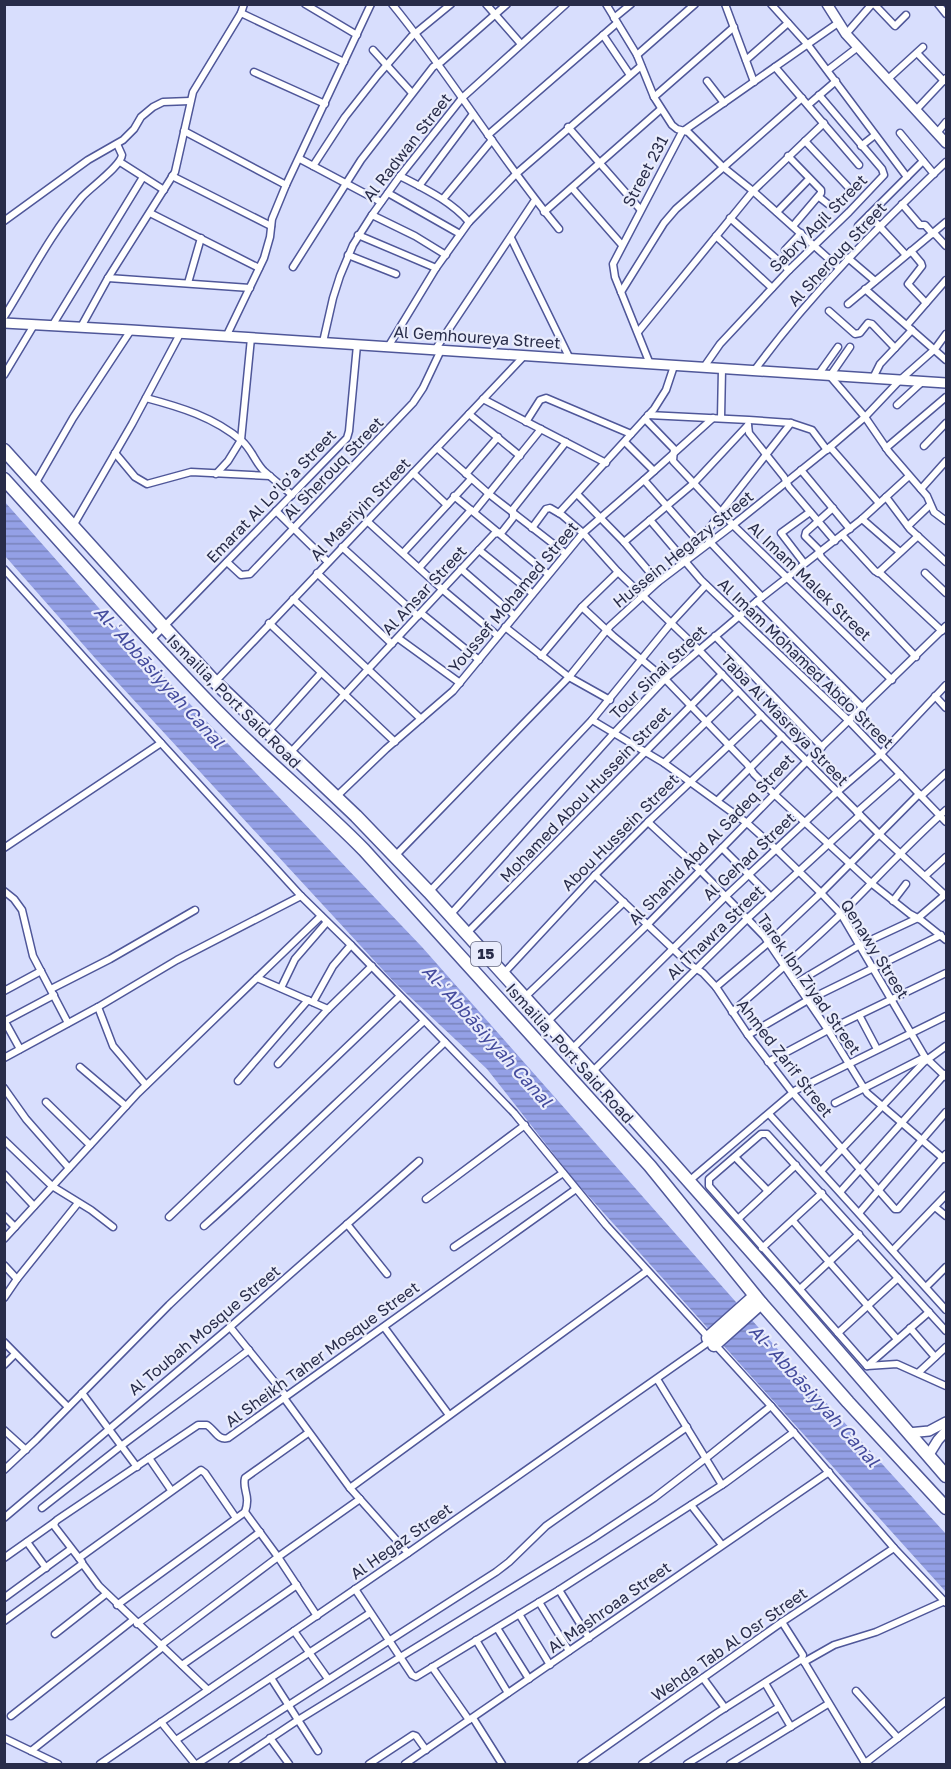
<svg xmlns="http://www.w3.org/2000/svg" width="951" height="1769" viewBox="0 0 951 1769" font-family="'Golos Text',sans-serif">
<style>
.water{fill:url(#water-rules)}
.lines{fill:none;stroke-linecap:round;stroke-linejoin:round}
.street-casing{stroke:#4f5799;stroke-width:9}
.secondary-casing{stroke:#4f5799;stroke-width:12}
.highway-casing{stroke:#4f5799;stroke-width:15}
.street{stroke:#fff;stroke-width:6}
.secondary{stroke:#fff;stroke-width:9}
.highway{stroke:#fff;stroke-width:12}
.labels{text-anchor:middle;stroke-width:4.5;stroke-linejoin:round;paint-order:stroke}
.shield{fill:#e9ecfc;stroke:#62667f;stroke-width:1.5}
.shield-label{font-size:15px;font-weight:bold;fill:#282c49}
.street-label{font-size:16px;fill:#282c49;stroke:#e9ecfc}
.water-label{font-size:18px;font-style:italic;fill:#444b9d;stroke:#e9ecfc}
</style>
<defs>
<pattern id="water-rules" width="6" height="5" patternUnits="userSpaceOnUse" patternTransform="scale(1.5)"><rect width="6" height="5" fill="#94a0e6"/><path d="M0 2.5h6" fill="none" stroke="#7983bc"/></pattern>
</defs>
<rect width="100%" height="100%" fill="#d8defd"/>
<path class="water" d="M4 501 106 616 422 947 781 1353 946 1534V1592L574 1180 487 1069 394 982 95 658 5 556Z"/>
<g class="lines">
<defs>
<g id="street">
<path d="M305 4 357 35"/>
<path d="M392 4C451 76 499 157 559 229"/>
<path d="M486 4 521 44"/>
<path d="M606 4 637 55 654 97 672 125 677 129 688 132 723 167 753 191 839 268"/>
<path d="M725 4 754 82"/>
<path d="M771 4 808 45 907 177"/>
<path d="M874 4 895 26 906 15"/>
<path d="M938 4 946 14"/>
<path d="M241 13 344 62"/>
<path d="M614 18 631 4"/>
<path d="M846 34 872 4"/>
<path d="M603 35 630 75"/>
<path d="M373 50 412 93"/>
<path d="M917 53 944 81"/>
<path d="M637 55 695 4"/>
<path d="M746 60 788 23"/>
<path d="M775 67 859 165"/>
<path d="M828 70 858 47"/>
<path d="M254 72 325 104"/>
<path d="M888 79 923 47"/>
<path d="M707 81 724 103"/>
<path d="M654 97 734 27"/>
<path d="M808 105 836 81"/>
<path d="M916 110 946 78"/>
<path d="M568 127 640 209"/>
<path d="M184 131 286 185"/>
<path d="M900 133 934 174"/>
<path d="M937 133 946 122"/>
<path d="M488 135 617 23"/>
<path d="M805 141 849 188"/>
<path d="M861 146 875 135"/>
<path d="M788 156 821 190V193L793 226"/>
<path d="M300 159 381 202"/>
<path d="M120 162 164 190"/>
<path d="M313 166 345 117 378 75 412 36 451 4"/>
<path d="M172 176 271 226"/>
<path d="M400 176C425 189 451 201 469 222"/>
<path d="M419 186 473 114"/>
<path d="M572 188 622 245"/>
<path d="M388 193 460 234"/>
<path d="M819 197 828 204"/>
<path d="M443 199 492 140"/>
<path d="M902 204 920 225H925L933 234"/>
<path d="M544 212 661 109"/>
<path d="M777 212 809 179"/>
<path d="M150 213 259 268"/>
<path d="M372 215 415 236 446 255"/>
<path d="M869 215 906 255"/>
<path d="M730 218 789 270"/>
<path d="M4 221 88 160 123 140 134 129 141 117 153 107 163 102 190 101"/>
<path d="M858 226 923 161"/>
<path d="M934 233 946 246"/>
<path d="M358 235 436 268"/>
<path d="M716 236 772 288"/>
<path d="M511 238 570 359"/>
<path d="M785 250 801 233"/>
<path d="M911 251 921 263 922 266 908 284 926 303"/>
<path d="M348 255 396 274"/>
<path d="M848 258 875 281"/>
<path d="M293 267 361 160 433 67 441 62 507 4"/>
<path d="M108 278 250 288"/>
<path d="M188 283 201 238"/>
<path d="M865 289 946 360"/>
<path d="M621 292 664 223 676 209 802 98"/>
<path d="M848 304 946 222"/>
<path d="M829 311 855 334 860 333 868 323 872 324 895 348"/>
<path d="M4 317C29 277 51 233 82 197 91 187 121 166 122 155L117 144"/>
<path d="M907 325 946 280"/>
<path d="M52 326 143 177"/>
<path d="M81 327 108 278 175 172 193 92 241 13 244 4"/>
<path d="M638 332 753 191 824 123"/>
<path d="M226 337 264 258 270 237 272 219 286 185 371 4"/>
<path d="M323 342 333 298 340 276 353 245 372 215 400 176 462 98 566 4"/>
<path d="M388 347 436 268 469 222 516 174 641 66"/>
<path d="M850 347 830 376 865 417 889 452 927 496 934 512 946 521"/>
<path d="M435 350 535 200"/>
<path d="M650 364 615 277 613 264 682 132 838 23"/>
<path d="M704 367 720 344 789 270 849 212 884 175 882 169 819 95"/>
<path d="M754 371C811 293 877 228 946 162"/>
<path d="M4 375 34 325"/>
<path d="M818 375 838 347"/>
<path d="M873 378 880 364 912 330"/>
<path d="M146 398C180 407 214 417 242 441 252 450 255 462 264 471 273 479 283 487 292 495"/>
<path d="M483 399 606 463"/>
<path d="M897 405 922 382"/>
<path d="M469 414 520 456"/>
<path d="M648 415 749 420 791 423 812 430 827 450"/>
<path d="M721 418 722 369"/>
<path d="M645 419 674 449 673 461 733 525 892 680"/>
<path d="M526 422 540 400 546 398 631 434"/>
<path d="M748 425 749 433 784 477 789 487 835 541"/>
<path d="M625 442 654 471"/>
<path d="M924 446 946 423"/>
<path d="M830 447 879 503"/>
<path d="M437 448 489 494 565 553"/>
<path d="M886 448 946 397"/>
<path d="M115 453 135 477 147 484 191 472 270 476"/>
<path d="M801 470 850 529"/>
<path d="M413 473 447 505"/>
<path d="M216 474 228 461 241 440 251 338"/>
<path d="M466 474 498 437"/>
<path d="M644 480 703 547"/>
<path d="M35 484 73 418 131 330"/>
<path d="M921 489 946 461"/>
<path d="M577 494 624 542 658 582"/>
<path d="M454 496 548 574"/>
<path d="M886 497 910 529 946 562"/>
<path d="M833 508 806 532 805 536 818 549 821 557 916 657"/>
<path d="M276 511 328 562"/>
<path d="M474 512 541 429"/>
<path d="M559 513 654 409 666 390 674 366"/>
<path d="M862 519 900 552"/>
<path d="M650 520 701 580 849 721 946 822"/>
<path d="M367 521 443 590 498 636"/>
<path d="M73 526 132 424 180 334"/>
<path d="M908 526 930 505"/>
<path d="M532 528 546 509 550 508 562 515 583 533 618 572 698 649 761 715 879 834 945 895"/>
<path d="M842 535 875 571 881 574 942 631"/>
<path d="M624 542 694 483 748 425"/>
<path d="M342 547 418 616"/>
<path d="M479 550 532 593"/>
<path d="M403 553 471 479"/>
<path d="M227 562 241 575 250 574 413 403 423 388 441 350"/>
<path d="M804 563 781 533 810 512"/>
<path d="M419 568 471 510"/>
<path d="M4 569 161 743 301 896 351 945 514 1113 606 1225 771 1406 894 1548 946 1603"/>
<path d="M461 569 514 615"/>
<path d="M317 573 392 644"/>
<path d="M878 573 918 536"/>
<path d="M925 573 946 593"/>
<path d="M762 597 710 542 707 538 706 533 721 512 791 423"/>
<path d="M293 599 421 719"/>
<path d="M757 601 863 708"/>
<path d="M582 607 613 636 665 679 747 764 754 774 774 794 871 883 910 914 921 920 946 940"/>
<path d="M421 613 479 660"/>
<path d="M269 623 395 742"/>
<path d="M505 627 569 677 610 700"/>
<path d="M715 636 822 747"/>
<path d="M398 638 460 683"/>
<path d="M150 641 347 438 349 431 357 345"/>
<path d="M541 656 582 607 618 572"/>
<path d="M215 682 524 356"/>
<path d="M935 696 946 708"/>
<path d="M592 720 664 763 747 823 776 849 821 893 841 914 925 1057 946 1077"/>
<path d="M268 732 321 673"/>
<path d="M290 753 494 534 502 532 513 518V509L566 442"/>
<path d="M664 763 738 691"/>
<path d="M921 796 946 773"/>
<path d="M336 797 386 749 453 691 583 533 644 480 713 418"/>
<path d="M717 801 782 736"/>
<path d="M857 812 900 774"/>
<path d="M648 822 700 870 764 936 828 1030 867 1093 944 1159"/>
<path d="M4 848 161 743"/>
<path d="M722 848 771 897"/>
<path d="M395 856 569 677 610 626 658 582 733 525 830 447 865 417 900 380 935 349 946 334"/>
<path d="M595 875 689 964 703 973 716 987 748 1035 792 1092 895 1209H898L946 1154"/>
<path d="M925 876 946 857"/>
<path d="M4 891 14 899 22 910 33 956 68 1023"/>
<path d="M429 892 592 720 671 623 706 585"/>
<path d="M893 901 906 884"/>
<path d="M450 915 614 733 665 679 757 601 862 519 909 476"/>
<path d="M467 933 722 674"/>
<path d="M504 973 595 875 648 822 761 715"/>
<path d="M257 978 328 1009"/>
<path d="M796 983 860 945 918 918 946 894"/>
<path d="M716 987 768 943 821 893 919 794"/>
<path d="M281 988 295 959 327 922"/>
<path d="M51 989 110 959 195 910"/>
<path d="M4 991 41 971"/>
<path d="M525 997 624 902"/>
<path d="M313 1002 333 966 351 945"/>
<path d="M98 1007 113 1046 146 1085"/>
<path d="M732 1012C769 980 806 948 841 914 876 879 909 843 946 810"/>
<path d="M859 1015 877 1049"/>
<path d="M4 1020 20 1049"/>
<path d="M5 1021 54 995"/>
<path d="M547 1022 647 925 807 761 946 626"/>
<path d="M748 1035 808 1000 941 935"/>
<path d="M572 1049 726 896 837 792 880 755 946 685"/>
<path d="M4 1058 98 1007 177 960 301 896"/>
<path d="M768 1062 828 1030 946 973"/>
<path d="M278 1064 328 1009 372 966"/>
<path d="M80 1067 126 1106"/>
<path d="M592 1072 748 918 860 815"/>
<path d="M238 1081 308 1000"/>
<path d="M4 1088 26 1119 69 1168"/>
<path d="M46 1102 90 1145"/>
<path d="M835 1103 925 1057"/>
<path d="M769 1114 946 1310"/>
<path d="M4 1140 52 1186 91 1210 113 1227"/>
<path d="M735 1157 768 1191"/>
<path d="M821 1171 924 1062 946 1046"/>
<path d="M4 1174 34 1206"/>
<path d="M689 1181 796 1090 946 1016"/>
<path d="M840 1192 945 1074"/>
<path d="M426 1199 525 1125"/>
<path d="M935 1207 946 1216"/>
<path d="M859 1213 946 1112"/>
<path d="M4 1216 15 1227"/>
<path d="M169 1217 400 996"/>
<path d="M738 1219 796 1165"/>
<path d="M793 1221 897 1339"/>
<path d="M347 1224 387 1274"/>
<path d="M204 1226C279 1159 350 1089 424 1021"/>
<path d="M4 1239 138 1093 321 916"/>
<path d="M454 1247 563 1173"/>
<path d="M762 1248 822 1193"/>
<path d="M893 1250 946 1195"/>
<path d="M4 1265 17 1279 4 1298"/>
<path d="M17 1279 78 1203"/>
<path d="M926 1287 946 1267"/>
<path d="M800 1289 859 1234"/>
<path d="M230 1327 286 1396"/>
<path d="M384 1327 449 1415"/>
<path d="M910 1328 935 1357"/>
<path d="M946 1331 767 1134H761L709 1179V1186L867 1366 897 1364 946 1386"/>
<path d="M838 1333 898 1278"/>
<path d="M4 1342 68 1407"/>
<path d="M4 1365 15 1354"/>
<path d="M867 1366 929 1312"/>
<path d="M918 1373 946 1347"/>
<path d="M657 1379 722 1485"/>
<path d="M82 1393 137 1467"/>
<path d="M284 1398 350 1488 408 1553"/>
<path d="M4 1430 26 1450"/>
<path d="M149 1458 171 1490"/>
<path d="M4 1470 36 1440 169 1305 445 1042"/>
<path d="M350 1488 647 1271"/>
<path d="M691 1505 722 1545"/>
<path d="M42 1508 121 1446 249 1350"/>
<path d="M245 1512 278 1557 317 1616"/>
<path d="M4 1518 230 1327 419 1161"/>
<path d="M27 1542 46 1568"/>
<path d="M4 1558 55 1522"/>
<path d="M79 1558 201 1470 205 1473 236 1518"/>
<path d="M82 1563 99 1586 208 1690"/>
<path d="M355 1589 412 1675 416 1677 559 1590 725 1483 794 1432"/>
<path d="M559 1590 589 1638"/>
<path d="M4 1598 71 1549"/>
<path d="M539 1602 569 1651"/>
<path d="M117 1605 245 1512C251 1495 242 1490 245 1478L308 1433"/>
<path d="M519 1614 550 1665"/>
<path d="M4 1621 81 1565 82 1562 55 1527 54 1523 57 1520 198 1425H207C215 1430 218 1441 228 1438L576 1189"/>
<path d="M137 1624 260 1532"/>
<path d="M497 1628 529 1679"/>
<path d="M294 1631 328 1679"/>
<path d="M55 1634 106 1594"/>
<path d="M476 1640 508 1693"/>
<path d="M161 1645 278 1557 360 1499"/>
<path d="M803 1660 865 1763"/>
<path d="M804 1662 834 1645 876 1632 945 1601"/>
<path d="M182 1665 297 1585"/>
<path d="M432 1667 469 1720"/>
<path d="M271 1678 318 1751"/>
<path d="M703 1678 725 1708"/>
<path d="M765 1683 791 1727"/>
<path d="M856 1691 898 1738"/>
<path d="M11 1716 133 1620"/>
<path d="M473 1718 502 1764"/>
<path d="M161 1722 195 1764"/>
<path d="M4 1738 58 1764"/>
<path d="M270 1738 289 1764"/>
<path d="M176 1740 370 1613"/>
<path d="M31 1751 163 1647"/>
<path d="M100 1764 408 1553 710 1341"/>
<path d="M197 1764 496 1572 509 1562 546 1526 687 1427"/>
<path d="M232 1764 298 1720 592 1539 654 1498 710 1455 771 1406"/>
<path d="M369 1764 413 1735 416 1736 426 1750"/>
<path d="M405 1764 829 1472"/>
<path d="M581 1764 782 1622 894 1548"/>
<path d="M642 1764 717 1713 802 1659 803 1655 782 1622"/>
<path d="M687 1764 779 1707"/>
<path d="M730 1764 828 1704"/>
<path d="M864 1764 946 1701"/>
</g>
<g id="secondary">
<path d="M827 4 846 34 946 143"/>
<path d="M4 323 131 330 946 383"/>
<path d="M908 1433 929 1431 946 1422"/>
<path d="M928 1456 938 1440 946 1431"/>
</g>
<g id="highway">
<path d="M4 450 164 627 215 682 356 816 429 892 592 1072 779 1283 946 1476"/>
<path d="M4 479C77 559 148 641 224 718 269 764 319 804 364 850L650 1166 761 1303 848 1402 946 1508"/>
<path d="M708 1338 755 1296"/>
<path d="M714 1345 761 1303"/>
</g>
</defs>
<use href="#street" class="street-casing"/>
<use href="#secondary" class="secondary-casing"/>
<use href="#highway" class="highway-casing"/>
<use href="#street" class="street"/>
<use href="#secondary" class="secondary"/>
<use href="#highway" class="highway"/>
</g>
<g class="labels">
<rect class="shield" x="471" y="942" width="30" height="24" rx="4.5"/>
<g class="shield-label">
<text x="486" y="959">15</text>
</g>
<g class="street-label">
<text transform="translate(407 147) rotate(-52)" y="6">Al Radwan Street</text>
<text transform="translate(645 171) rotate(-62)" y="6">Street 231</text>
<text transform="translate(818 223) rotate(-45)" y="6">Sabry Aqil Street</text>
<text transform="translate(837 254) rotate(-47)" y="6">Al Sherouq Street</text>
<text transform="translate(477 337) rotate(4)" y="6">Al Gemhoureya Street</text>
<text transform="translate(333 468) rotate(-46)" y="6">Al Sherouq Street</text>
<text transform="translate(271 496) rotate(-46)" y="6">Emarat Al Lo'lo'a Street</text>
<text transform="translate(360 509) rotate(-46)" y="6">Al Masriyin Street</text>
<text transform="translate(683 549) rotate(-39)" y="6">Hussein Hegazy Street</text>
<text transform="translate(810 581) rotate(44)" y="6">Al Imam Malek Street</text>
<text transform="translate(424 590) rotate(-47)" y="6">Al Ansar Street</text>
<text transform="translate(513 597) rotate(-50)" y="6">Youssef Mohamed Street</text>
<text transform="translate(806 663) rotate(44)" y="6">Al Imam Mohamed Abdo Street</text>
<text transform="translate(658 672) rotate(-44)" y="6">Tour Sinai Street</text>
<text transform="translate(234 701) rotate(45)" y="6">Ismailia, Port Said Road</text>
<text transform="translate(785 720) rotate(46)" y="6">Taba Al Masreya Street</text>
<text transform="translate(585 794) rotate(-46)" y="6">Mohamed Abou Hussein Street</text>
<text transform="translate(620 832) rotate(-45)" y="6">Abou Hussein Street</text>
<text transform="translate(711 839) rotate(-46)" y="6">Al Shahid Abd Al Sadeq Street</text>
<text transform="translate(749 856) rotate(-43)" y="6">Al Gehad Street</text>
<text transform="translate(715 932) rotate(-44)" y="6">Al Thawra Street</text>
<text transform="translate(875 949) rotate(58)" y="6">Qenawy Street</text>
<text transform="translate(809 984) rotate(55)" y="6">Tarek Ibn Ziyad Street</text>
<text transform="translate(570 1053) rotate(48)" y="6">Ismailia, Port Said Road</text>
<text transform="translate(785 1058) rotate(52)" y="6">Ahmed Zarif Street</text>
<text transform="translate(204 1330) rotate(-40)" y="6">Al Toubah Mosque Street</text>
<text transform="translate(322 1354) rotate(-36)" y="6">Al Sheikh Taher Mosque Street</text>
<text transform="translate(401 1541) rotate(-35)" y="6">Al Hegaz Street</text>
<text transform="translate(609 1607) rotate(-35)" y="6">Al Mashroaa Street</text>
<text transform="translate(729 1644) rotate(-35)" y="6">Wehda Tab Al Osr Street</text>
</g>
<g class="water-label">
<text transform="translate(159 677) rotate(48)" y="6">Al-ʿAbbāsiyyah Canal</text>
<text transform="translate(487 1036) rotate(48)" y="6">Al-ʿAbbāsiyyah Canal</text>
<text transform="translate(814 1396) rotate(48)" y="6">Al-ʿAbbāsiyyah Canal</text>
</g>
</g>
<rect width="951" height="1769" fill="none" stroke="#282c49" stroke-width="12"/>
</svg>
